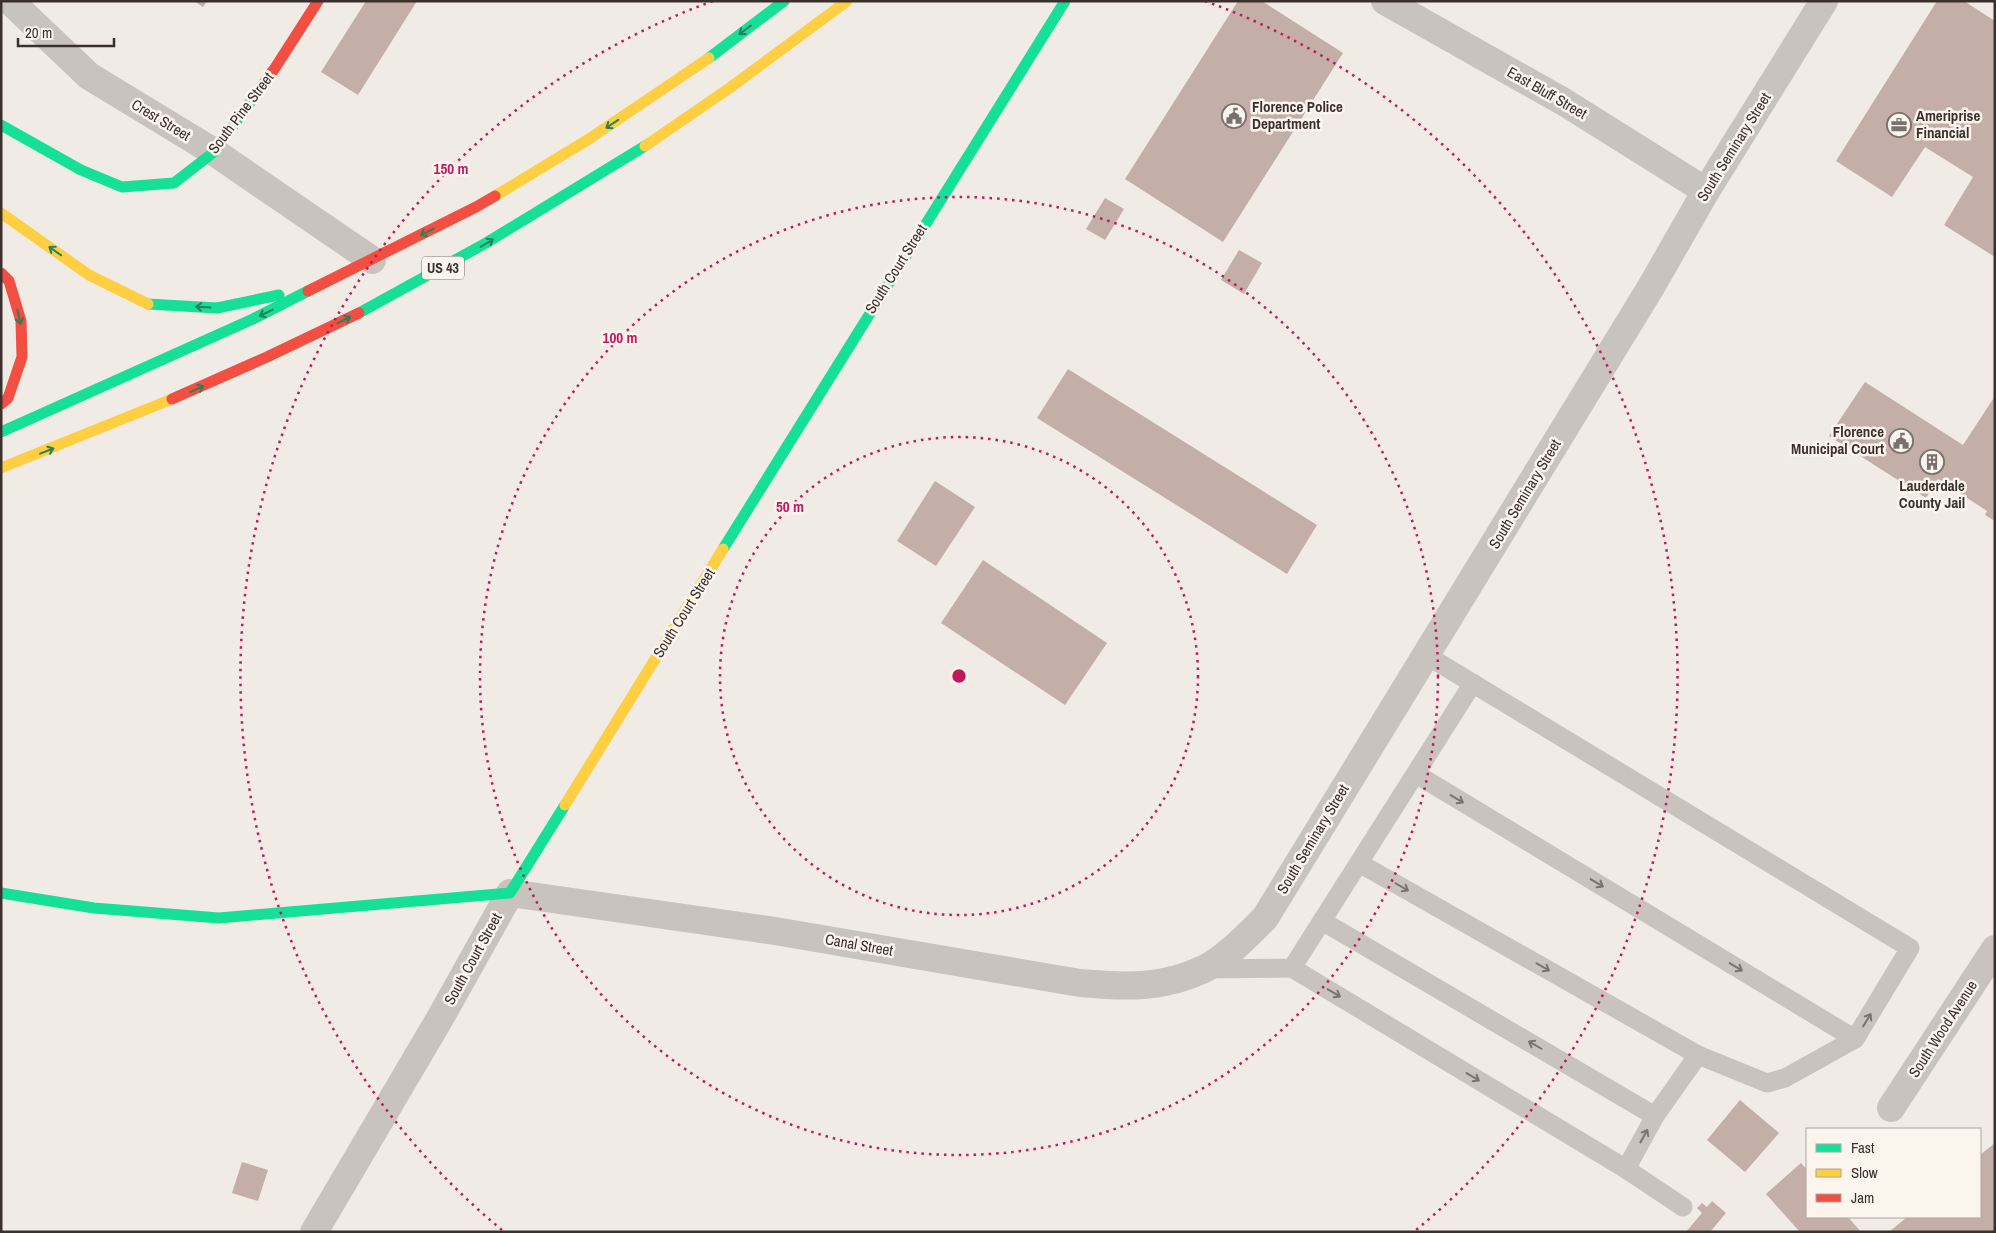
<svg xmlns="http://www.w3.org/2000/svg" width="1996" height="1233" viewBox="0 0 1996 1233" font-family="'Archivo Narrow',sans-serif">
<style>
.building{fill:#c3afa7}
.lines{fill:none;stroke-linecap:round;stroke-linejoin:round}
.lane{stroke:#c9c3be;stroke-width:19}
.street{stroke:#c9c3be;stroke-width:28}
.fast{stroke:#16e098;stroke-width:11}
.slow{stroke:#ffcf43;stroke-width:11}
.jam{stroke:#f24e42;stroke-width:11}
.oneway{stroke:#2a7f5c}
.oneway2{stroke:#7b726d}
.ring{fill:none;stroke:#c2185b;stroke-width:2.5;stroke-dasharray:2.5 5}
.labels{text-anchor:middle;stroke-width:5;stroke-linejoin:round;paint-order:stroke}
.shield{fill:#fbf5ee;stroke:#756b66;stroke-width:1}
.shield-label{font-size:14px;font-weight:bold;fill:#3b302b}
.street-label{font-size:15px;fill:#3b302b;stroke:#fbf5ee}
.poi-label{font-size:15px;font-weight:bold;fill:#3b302b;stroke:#fbf5ee;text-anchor:start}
.centre{fill:#c2185b;stroke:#fbf5ee;stroke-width:2.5}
.ring-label{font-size:15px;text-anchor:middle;font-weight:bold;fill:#c2185b;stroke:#fbf5ee;stroke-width:5;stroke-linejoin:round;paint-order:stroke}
</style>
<rect width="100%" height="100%" fill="#f0ebe5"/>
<g class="building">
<path d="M194 1H207L203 7Z"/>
<path d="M366 1H417L358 95 321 72Z"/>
<path d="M1238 1H1262L1343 53 1223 242 1125 179Z"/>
<path d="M1937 1H1964L1995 21V257L1944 225 1973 177 1925 147 1892 197 1836 161Z"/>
<path d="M1105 198 1124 209 1105 240 1086 229Z"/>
<path d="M1239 250 1262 263 1244 294 1221 280Z"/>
<path d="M1068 369 1317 525 1287 574 1037 418Z"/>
<path d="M1865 382 1963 445 1995 396V521L1985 515 1987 511 1938 479 1926 498 1829 436Z"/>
<path d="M935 481 975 507 936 566 897 541Z"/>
<path d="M983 560 1107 643 1065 705 941 623Z"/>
<path d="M1740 1100 1779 1133 1745 1172 1707 1140Z"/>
<path d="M1995 1143V1232H1889L1907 1217H1980V1155Z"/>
<path d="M242 1162 268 1170 258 1201 232 1193Z"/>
<path d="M1801 1163 1807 1170V1217H1848L1861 1232H1800L1766 1194Z"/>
<path d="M1712 1201 1726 1213 1710 1232H1686L1702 1213 1697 1208 1702 1203 1707 1207Z"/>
</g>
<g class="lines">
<g class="lane">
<path d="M1416 774 1855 1039 1910 948 1426 655"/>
<path d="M1359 863 1698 1055"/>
<path d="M1292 968 1626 1169 1655 1116 1322 921"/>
<path d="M1206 969 1292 968 1473 683"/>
<path d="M1655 1116 1698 1055 1767 1083 1785 1078 1855 1039"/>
<path d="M1626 1169 1683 1207"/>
</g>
<g class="street">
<path d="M10 1 89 76 214 152 372 260"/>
<path d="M1385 1 1564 102 1706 191"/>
<path d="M1891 1108 1995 949"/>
<path d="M314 1232 439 1020 510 893 775 931 1080 983C1125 987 1162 989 1204 969 1225 959 1249 934 1265 918L1651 287 1706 191 1824 1"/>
</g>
<g class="fast">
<path d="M709 58 784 1"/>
<path d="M1 125 81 170 122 187 174 183 214 152 254 97"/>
<path d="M148 304 217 308 279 295"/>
<path d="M359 313 486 243 645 146"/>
<path d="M1 432 253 319 308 291"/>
<path d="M723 549 1065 1"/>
<path d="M1 893 94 908 219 918 510 893 565 805"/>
</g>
<g class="slow">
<path d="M645 146 731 87 847 1"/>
<path d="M495 196 589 139 709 58"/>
<path d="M1 213 89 275 148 304"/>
<path d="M1 468 172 399"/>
<path d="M565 805 723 549"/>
</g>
<g class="jam">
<path d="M254 97 275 68 318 1"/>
<path d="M1 273 9 281 21 321 22 357 8 398 1 404"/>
<path d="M308 291 476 207 495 196"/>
<path d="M172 399 267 357 359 313"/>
</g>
</g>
<defs><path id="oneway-shaft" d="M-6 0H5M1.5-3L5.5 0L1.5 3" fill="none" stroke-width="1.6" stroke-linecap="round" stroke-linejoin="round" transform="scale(1.25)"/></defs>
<g class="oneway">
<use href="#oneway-shaft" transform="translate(745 30) rotate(143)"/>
<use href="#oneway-shaft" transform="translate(612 124) rotate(146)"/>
<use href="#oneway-shaft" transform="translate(427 232) rotate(153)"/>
<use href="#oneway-shaft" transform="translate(487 243) rotate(-31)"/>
<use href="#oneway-shaft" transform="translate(55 251) rotate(-145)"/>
<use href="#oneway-shaft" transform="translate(203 307) rotate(-177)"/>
<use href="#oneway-shaft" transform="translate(266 313) rotate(154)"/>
<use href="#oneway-shaft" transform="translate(19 317) rotate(77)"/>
<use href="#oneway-shaft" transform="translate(344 320) rotate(-26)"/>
<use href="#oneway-shaft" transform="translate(197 389) rotate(-24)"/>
<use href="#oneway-shaft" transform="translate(47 451) rotate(-21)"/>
</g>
<g class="oneway2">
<use href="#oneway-shaft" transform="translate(1457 799) rotate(31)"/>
<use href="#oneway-shaft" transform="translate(1597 883) rotate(31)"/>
<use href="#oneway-shaft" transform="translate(1402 887) rotate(30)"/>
<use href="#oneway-shaft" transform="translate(1543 967) rotate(30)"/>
<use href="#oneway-shaft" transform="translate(1736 967) rotate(31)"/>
<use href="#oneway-shaft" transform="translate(1334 993) rotate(31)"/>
<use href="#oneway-shaft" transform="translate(1867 1020) rotate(-59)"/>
<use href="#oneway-shaft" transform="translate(1535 1045) rotate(-150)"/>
<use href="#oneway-shaft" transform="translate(1473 1077) rotate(31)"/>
<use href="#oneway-shaft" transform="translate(1644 1136) rotate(-61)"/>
</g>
<g class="ring">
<circle cx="959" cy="676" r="239"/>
<circle cx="959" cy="676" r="479"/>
<path d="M502 1230A718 718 0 0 1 713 1M1205 1A718 718 0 0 1 1416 1230"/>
</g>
<defs>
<symbol id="civic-ring" viewBox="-11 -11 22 22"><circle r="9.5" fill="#fbf5ee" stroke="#7a716c" stroke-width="1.5"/><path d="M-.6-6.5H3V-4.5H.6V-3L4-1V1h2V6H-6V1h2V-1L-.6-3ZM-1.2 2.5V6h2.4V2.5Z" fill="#7a716c"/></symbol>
<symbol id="office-ring" viewBox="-11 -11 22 22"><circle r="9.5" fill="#fbf5ee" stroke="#7a716c" stroke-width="1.5"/><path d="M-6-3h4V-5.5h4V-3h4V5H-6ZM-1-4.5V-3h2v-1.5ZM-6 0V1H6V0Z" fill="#7a716c"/></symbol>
<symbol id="building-ring" viewBox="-11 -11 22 22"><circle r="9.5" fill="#fbf5ee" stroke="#7a716c" stroke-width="1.5"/><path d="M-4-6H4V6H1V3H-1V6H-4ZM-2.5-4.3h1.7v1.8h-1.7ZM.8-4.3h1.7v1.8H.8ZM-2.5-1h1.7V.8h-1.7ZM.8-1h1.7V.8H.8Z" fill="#7a716c"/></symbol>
</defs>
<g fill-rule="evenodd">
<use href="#civic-ring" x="1220" y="102" width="28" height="28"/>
<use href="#office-ring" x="1885" y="111" width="28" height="28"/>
<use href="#civic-ring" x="1887" y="427" width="28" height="28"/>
<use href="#building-ring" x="1918" y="448" width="28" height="28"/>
</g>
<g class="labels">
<rect class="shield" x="422" y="256.5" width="42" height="23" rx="4"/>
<g class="shield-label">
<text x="443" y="273">US 43</text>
</g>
<g class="street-label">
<text transform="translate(1547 93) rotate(30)" y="5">East Bluff Street</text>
<text transform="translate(241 113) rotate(-53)" y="5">South Pine Street</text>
<text transform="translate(161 120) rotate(31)" y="5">Crest Street</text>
<text transform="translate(1734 147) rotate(-58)" y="5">South Seminary Street</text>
<text transform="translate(896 269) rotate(-58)" y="5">South Court Street</text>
<text transform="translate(1525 494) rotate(-59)" y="5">South Seminary Street</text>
<text transform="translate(684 613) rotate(-58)" y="5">South Court Street</text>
<text transform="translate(1313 839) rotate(-59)" y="5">South Seminary Street</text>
<text transform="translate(859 945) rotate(10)" y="5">Canal Street</text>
<text transform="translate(473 959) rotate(-61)" y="5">South Court Street</text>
<text transform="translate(1943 1029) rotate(-57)" y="5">South Wood Avenue</text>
</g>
<g class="poi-label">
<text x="1252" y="112">Florence Police<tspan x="1252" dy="17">Department</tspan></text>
<text x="1916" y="121">Ameriprise<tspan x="1916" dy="17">Financial</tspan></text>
<text x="1884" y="437" text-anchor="end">Florence<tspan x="1884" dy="17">Municipal Court</tspan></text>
<text x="1932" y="491" text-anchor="middle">Lauderdale<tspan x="1932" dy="17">County Jail</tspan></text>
</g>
</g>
<circle cx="959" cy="676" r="8" class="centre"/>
<g class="ring-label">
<text x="451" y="174">150 m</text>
<text x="620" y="343">100 m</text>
<text x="790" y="512">50 m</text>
</g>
<rect width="1996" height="1233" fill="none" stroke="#3b302b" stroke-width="5"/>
<rect x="1806" y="1128" width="175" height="90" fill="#fbf5ee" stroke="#aea6a0"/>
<rect x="1816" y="1144" width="25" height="8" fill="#16e098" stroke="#aea6a0"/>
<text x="1851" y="1153" font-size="15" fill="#3b302b">Fast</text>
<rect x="1816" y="1169" width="25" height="8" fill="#ffcf43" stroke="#aea6a0"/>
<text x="1851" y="1178" font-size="15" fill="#3b302b">Slow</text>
<rect x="1816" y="1194" width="25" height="8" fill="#f24e42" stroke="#aea6a0"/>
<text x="1851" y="1203" font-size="15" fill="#3b302b">Jam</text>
<path d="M18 38v8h96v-8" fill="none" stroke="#3b302b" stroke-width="2.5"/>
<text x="25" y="38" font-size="15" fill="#3b302b" stroke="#fbf5ee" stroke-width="4" paint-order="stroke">20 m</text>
</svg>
